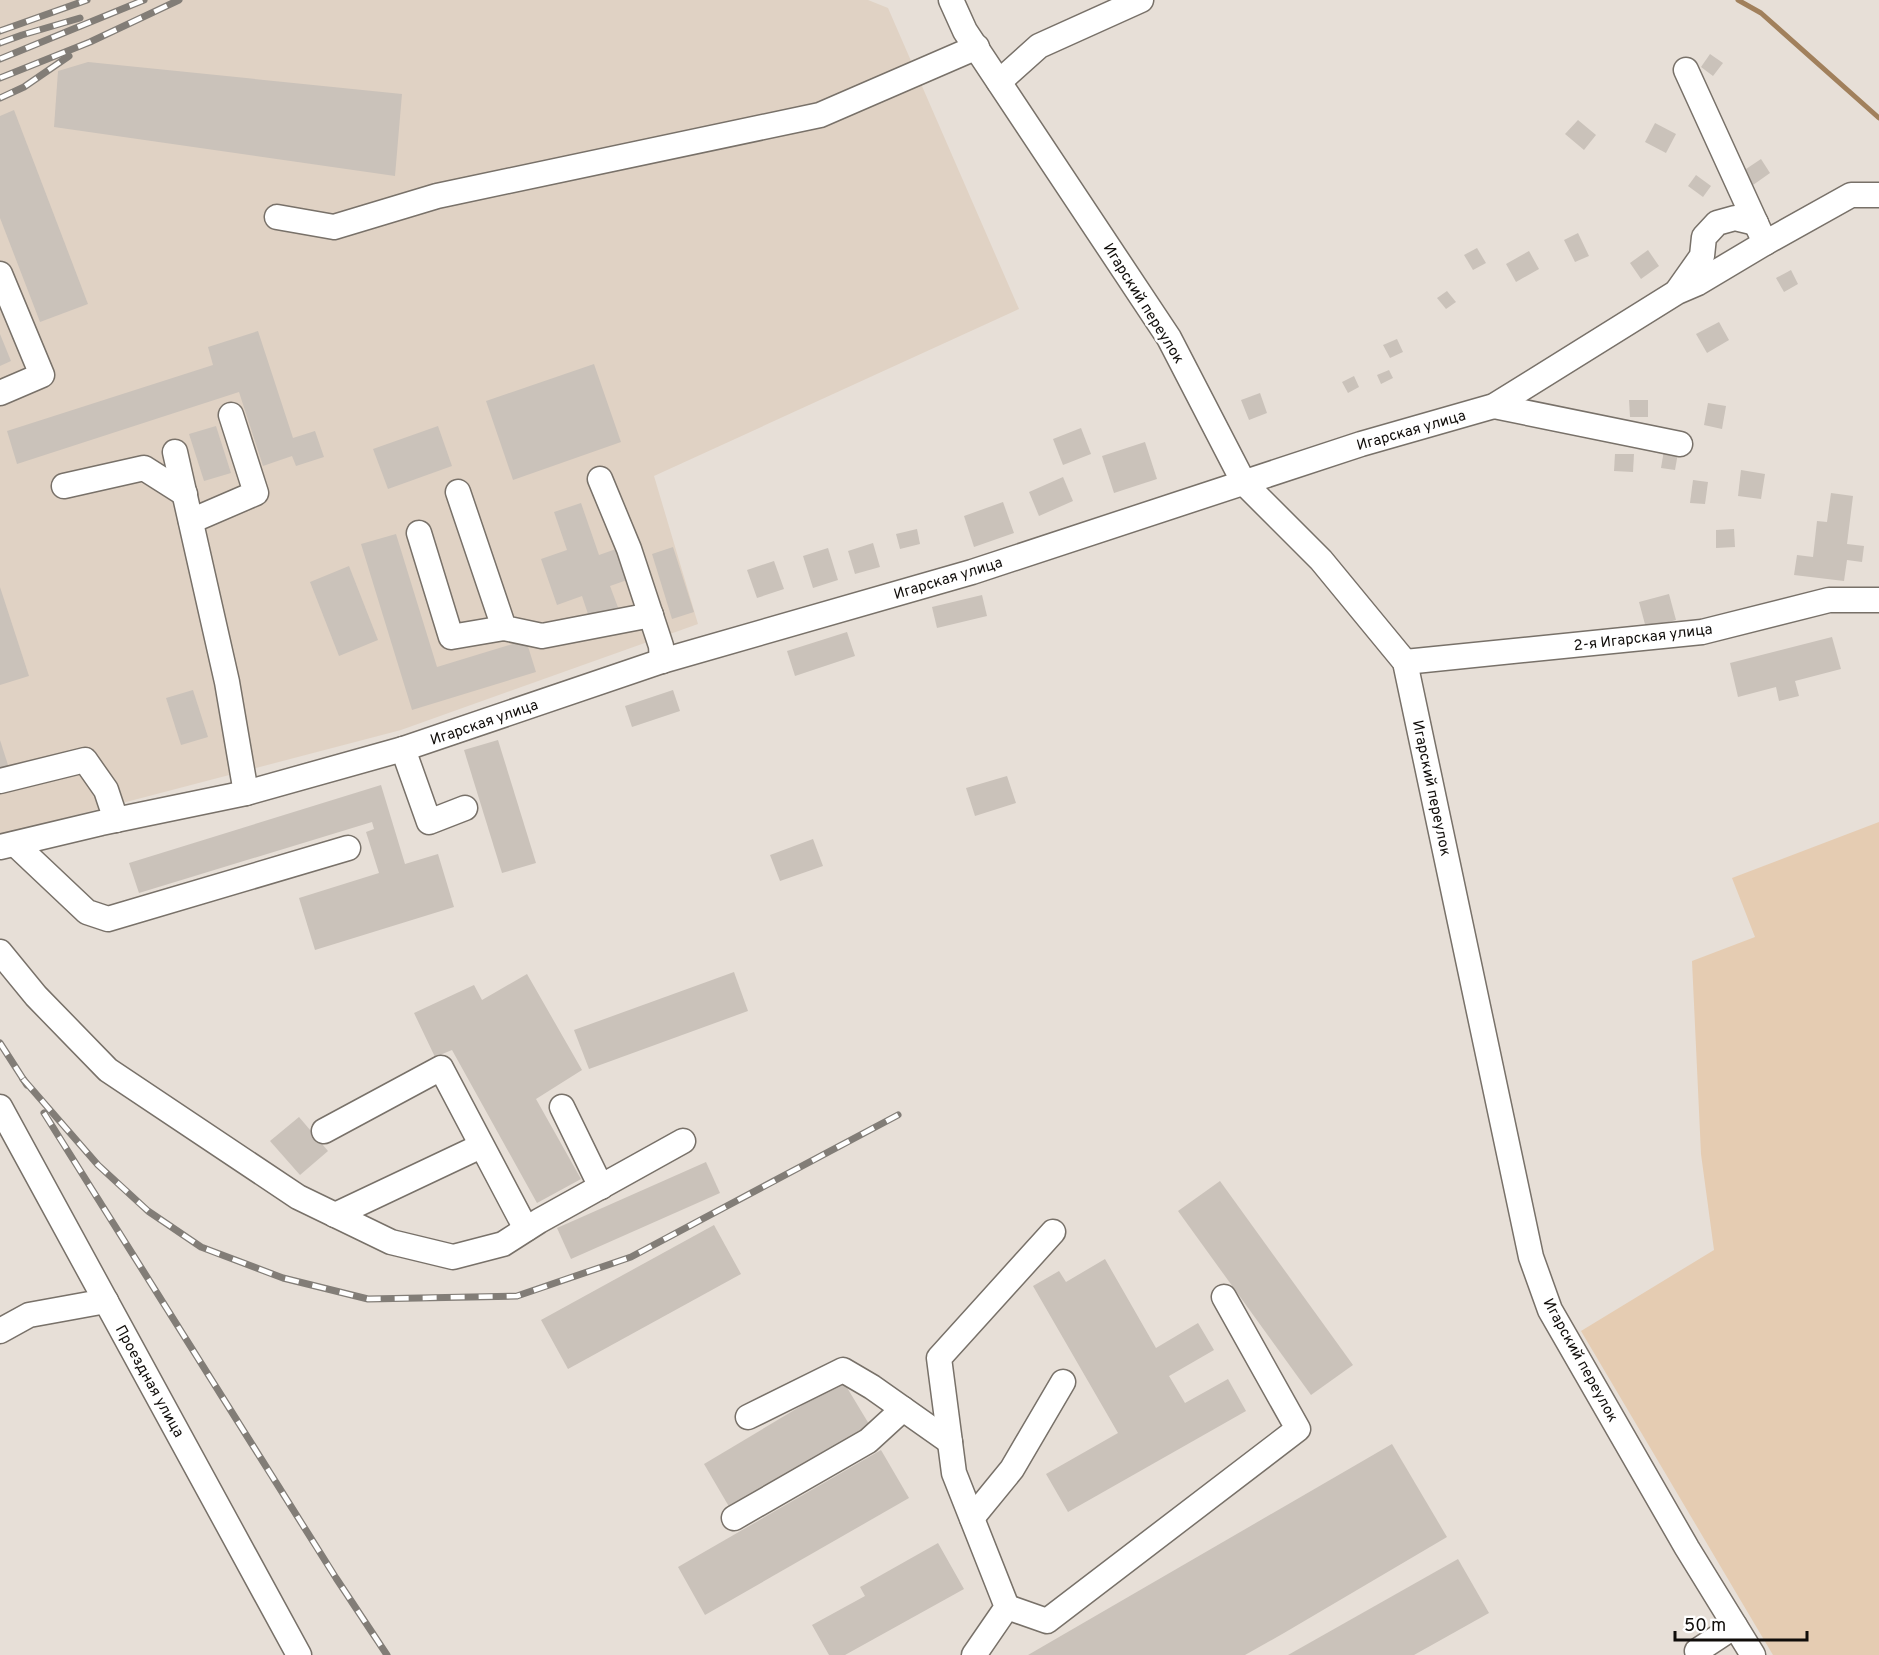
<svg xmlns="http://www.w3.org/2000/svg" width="1879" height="1655" viewBox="0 0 1879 1655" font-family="Overpass,sans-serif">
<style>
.built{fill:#e0d2c4}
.green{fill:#e5ccb2}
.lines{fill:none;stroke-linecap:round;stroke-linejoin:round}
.stream{stroke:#a1805c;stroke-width:5}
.building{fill:#cac2ba}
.minor-casing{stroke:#787169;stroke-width:27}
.minor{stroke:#fff;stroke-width:24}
.rail-casing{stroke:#827d77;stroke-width:7}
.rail{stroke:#fff;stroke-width:4.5;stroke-dasharray:14;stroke-linecap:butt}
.labels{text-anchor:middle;stroke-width:5;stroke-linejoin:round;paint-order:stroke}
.street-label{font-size:15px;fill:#100d0a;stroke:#fff}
</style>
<rect width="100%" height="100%" fill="#e7dfd7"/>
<path class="built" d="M0 0H868L888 8 1019 309 654 476 698 624 401 730 0 835Z"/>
<path class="green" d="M1879 822V1655H1773L1581 1331 1714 1250 1701 1154 1692 961 1755 937 1732 878Z"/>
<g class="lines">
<path class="stream" d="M1738 0 1761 13 1879 118"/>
</g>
<g class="building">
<path d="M1710 54 1723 63 1713 76 1701 67Z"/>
<path d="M88 62 402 94 395 176 54 127 58 71Z"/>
<path d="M14 110 88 304 40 322 0 218V116Z"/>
<path d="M1578 120 1596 135 1584 150 1565 134Z"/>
<path d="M1655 123 1676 134 1666 153 1645 142Z"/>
<path d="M1761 159 1770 173 1753 185 1743 171Z"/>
<path d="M1696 175 1711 186 1703 197 1688 186Z"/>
<path d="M1578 233 1589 256 1575 262 1564 240Z"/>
<path d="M1477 248 1486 263 1473 270 1464 255Z"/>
<path d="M1648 250 1659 266 1641 279 1630 263Z"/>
<path d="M1529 251 1539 269 1516 282 1506 264Z"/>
<path d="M1791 270 1798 284 1784 292 1776 278Z"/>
<path d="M1447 291 1456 302 1446 309 1437 298Z"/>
<path d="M1719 322 1729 340 1707 353 1696 334Z"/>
<path d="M258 331 293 438 315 431 324 457 296 466 292 456 263 466 239 392 17 464 7 431 213 365 208 347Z"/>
<path d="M0 334 11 361 0 366Z"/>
<path d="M1397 339 1403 352 1390 358 1383 345Z"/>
<path d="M594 364 621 442 513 480 486 401Z"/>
<path d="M1389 370 1393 378 1381 384 1377 375Z"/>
<path d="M1354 376 1359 387 1348 393 1342 382Z"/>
<path d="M1260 393 1267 413 1249 420 1241 400Z"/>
<path d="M1629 400H1648V417H1630Z"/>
<path d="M1708 403 1726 406 1722 429 1704 425Z"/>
<path d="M216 426 231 473 204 481 189 434Z"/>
<path d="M438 426 452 466 388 489 373 449Z"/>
<path d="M1081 428 1091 454 1063 465 1053 439Z"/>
<path d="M1145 442 1157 479 1114 493 1102 456Z"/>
<path d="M1664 450 1678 453 1675 470 1661 468Z"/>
<path d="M1615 454H1634L1633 472 1614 471Z"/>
<path d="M1741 470 1765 474 1761 499 1738 496Z"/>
<path d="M1063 477 1073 501 1039 516 1029 492Z"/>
<path d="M1693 480 1708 482 1705 504 1690 503Z"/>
<path d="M1831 493 1853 496 1847 544 1864 546 1862 562 1847 560 1844 581 1794 575 1797 555 1813 557 1817 521 1827 522Z"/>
<path d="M1003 502 1014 533 974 547 964 516Z"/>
<path d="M581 503 599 555 619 548 630 579 610 586 619 610 590 620 582 596 557 605 541 559 567 550 554 512Z"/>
<path d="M917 529 920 544 900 549 896 534Z"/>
<path d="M1734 529 1735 547 1716 548V530Z"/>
<path d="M396 534 437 667 526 640 536 672 412 710 361 544Z"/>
<path d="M873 543 880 567 855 574 848 551Z"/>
<path d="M673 547 694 612 672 619 652 554Z"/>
<path d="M828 548 838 580 813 588 803 556Z"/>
<path d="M774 561 784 589 757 598 747 570Z"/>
<path d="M349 566 378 640 339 656 310 582Z"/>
<path d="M0 587 29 676 0 685Z"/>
<path d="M1669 594 1676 620 1646 628 1639 602Z"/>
<path d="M982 595 987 616 937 628 932 607Z"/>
<path d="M847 632 855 656 795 676 787 651Z"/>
<path d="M1832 637 1841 669 1795 681 1799 696 1779 701 1776 687 1738 697 1730 663Z"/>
<path d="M193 690 208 737 181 745 166 698Z"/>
<path d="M673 690 680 711 632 727 625 706Z"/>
<path d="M0 740 9 768 0 771Z"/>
<path d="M498 740 536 863 502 873 464 750Z"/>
<path d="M1007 776 1016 803 975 816 966 788Z"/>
<path d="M381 785 405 864 438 854 454 907 315 950 299 898 379 873 366 832 374 829 372 822 139 893 129 863Z"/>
<path d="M813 839 823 866 780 881 770 855Z"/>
<path d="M734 972 748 1011 589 1069 574 1030Z"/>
<path d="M527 974 582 1070 536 1099 581 1179 537 1203 452 1050 435 1057 414 1013 474 985 482 1000Z"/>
<path d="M299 1117 328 1151 300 1175 270 1141Z"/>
<path d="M706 1162 720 1193 571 1259 557 1228Z"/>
<path d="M1220 1181 1353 1365 1311 1395 1178 1211Z"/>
<path d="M714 1225 741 1274 568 1369 541 1320Z"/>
<path d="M1105 1259 1156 1348 1198 1323 1214 1350 1169 1376 1185 1403 1228 1379 1246 1411 1068 1512 1046 1474 1118 1433 1033 1286 1059 1271 1066 1282Z"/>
<path d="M843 1381 872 1429 731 1510 704 1464Z"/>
<path d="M1392 1444 1447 1537 1284 1633 1245 1655H1028Z"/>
<path d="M881 1450 909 1498 705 1615 678 1567Z"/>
<path d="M938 1543 964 1589 845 1655H829L812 1625 865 1596 860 1587Z"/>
<path d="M1458 1559 1489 1613 1414 1655H1288Z"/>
</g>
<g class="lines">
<defs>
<g id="minor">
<path d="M951 0 965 31 1169 338 1244 483 1321 560 1405 662 1531 1257 1550 1310 1687 1548 1753 1655"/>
<path d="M1686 70 1765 243"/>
<path d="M999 82 1039 46 1141 0"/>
<path d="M277 217 334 227 437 196 820 115 977 47"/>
<path d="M0 274 42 375 0 393"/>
<path d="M1678 290 1702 256 1704 237 1717 223 1735 218 1756 223"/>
<path d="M1494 406 1680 444"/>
<path d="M175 452 227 682 246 793"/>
<path d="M600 479 629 549 661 646 662 661"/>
<path d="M64 486 144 468 185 494"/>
<path d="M458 492 504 628 542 636 651 615"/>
<path d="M191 521 256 493 231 415"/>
<path d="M419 533 451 637 504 628"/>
<path d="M1405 662 1702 632 1829 600H1879"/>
<path d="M403 749 429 822 465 808"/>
<path d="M0 781 85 760 106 790 116 820"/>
<path d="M15 844 87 912 108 919 348 848"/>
<path d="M0 847 101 823 246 793 403 749 662 661 972 572 1361 444 1494 406 1677 292 1698 283 1765 243 1851 195H1879"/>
<path d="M0 952 36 996 108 1070 298 1197 391 1242 453 1257 503 1244 539 1221 683 1141"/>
<path d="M0 1107 299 1655"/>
<path d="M562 1107 601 1187"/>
<path d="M324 1131 441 1068 526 1229"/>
<path d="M335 1215 481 1146"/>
<path d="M0 1331 29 1315 106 1301"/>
<path d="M748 1417 843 1370 872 1387 950 1442"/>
<path d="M734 1518 868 1441 903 1409"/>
<path d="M972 1518 1012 1469 1063 1382"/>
<path d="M1007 1607 1047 1621 1298 1429 1224 1297"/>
<path d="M974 1655 1007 1607 954 1473 939 1358 1053 1232"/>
<path d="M1699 1655 1697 1651 1735 1626"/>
</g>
</defs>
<use href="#minor" class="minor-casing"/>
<use href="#minor" class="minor"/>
<defs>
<g id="rail">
<path d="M0 31 87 0"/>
<path d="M0 43 22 35 80 18"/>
<path d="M0 59 144 0"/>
<path d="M0 78 90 42 179 0"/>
<path d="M0 98 24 87 69 56"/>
<path d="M0 1043 27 1085"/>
<path d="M23 1079 98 1165 148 1211 201 1247 283 1278 368 1299 517 1296 631 1257 898 1115"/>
<path d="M44 1113 336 1578 387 1655"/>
</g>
</defs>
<use href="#rail" class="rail-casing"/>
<use href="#rail" class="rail"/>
</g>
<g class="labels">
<g class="street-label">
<text transform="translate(1144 303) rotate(58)" y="5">Игарский переулок</text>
<text transform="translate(1411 430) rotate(-16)" y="5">Игарская улица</text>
<text transform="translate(948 578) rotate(-17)" y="5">Игарская улица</text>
<text transform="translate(1643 637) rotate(-7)" y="5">2-я Игарская улица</text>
<text transform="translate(484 722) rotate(-19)" y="5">Игарская улица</text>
<text transform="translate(1432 788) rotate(78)" y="5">Игарский переулок</text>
<text transform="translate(1581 1360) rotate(61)" y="5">Игарский переулок</text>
<text transform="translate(150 1381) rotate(61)" y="5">Проездная улица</text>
</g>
</g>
<path d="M1675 1631v9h132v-9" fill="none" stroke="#100d0a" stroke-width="3"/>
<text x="1684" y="1631" font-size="18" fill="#100d0a" stroke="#ffffff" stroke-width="4.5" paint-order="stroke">50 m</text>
</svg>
